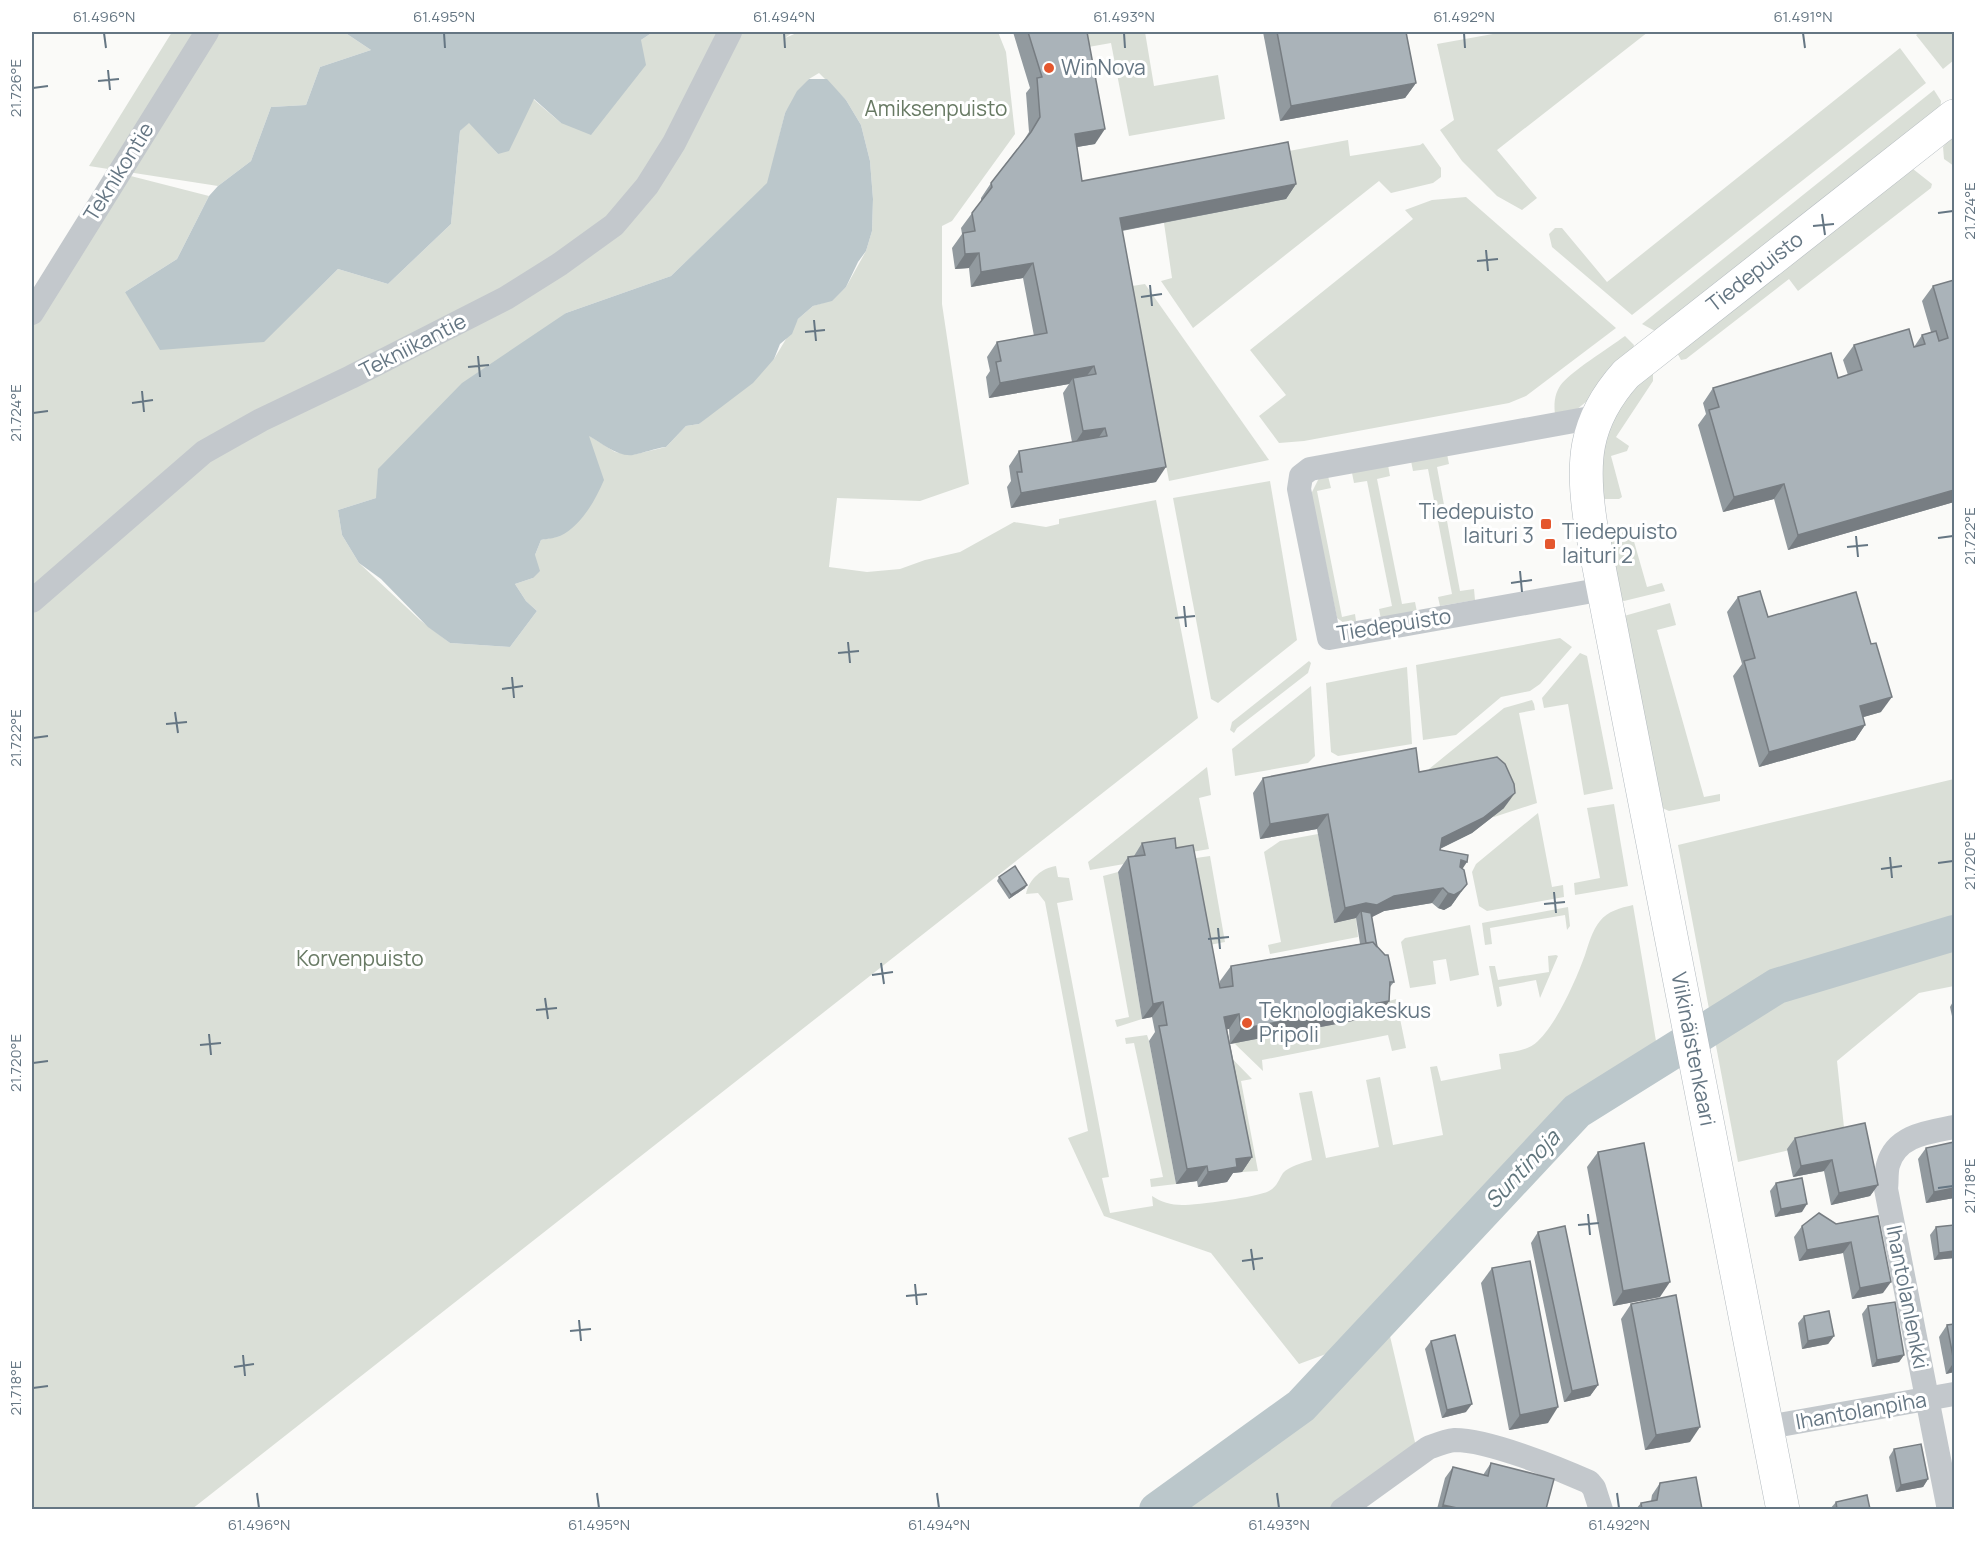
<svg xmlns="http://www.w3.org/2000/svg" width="1986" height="1541" viewBox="0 0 1986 1541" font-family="Manrope,sans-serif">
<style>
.green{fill:#dadfd7;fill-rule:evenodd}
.water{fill:#bbc7cb}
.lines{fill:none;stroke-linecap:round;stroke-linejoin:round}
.river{stroke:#bbc7cb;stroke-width:36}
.secondary-casing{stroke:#b3babf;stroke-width:34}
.street{stroke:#c3c8cc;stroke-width:24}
.secondary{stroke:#fff;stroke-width:33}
.wall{fill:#929a9f}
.shaded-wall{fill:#777d82}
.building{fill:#aab3b9;stroke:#777d82;stroke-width:1.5}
.ticks{fill:none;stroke:#657683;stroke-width:2}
.poi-dot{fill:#e4572e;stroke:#fff;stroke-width:2}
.labels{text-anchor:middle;stroke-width:6;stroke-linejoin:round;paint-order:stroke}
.poi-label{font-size:21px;fill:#657683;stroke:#fff;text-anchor:start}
.park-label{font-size:21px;fill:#687a64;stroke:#fff}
.street-label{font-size:21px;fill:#657683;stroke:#fff}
.water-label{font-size:22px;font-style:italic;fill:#60757c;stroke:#fff}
.neatline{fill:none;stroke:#657683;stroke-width:2}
.ticks-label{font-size:15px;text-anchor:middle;fill:#657683}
</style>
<rect width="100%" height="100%" fill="#fafaf8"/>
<g class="green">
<path d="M172 32H344L371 50 320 67 306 105 271 107 251 161 218 186 89 166Z"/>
<path d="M653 32H793L785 38 799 32H998L1006 52 1015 134 952 221 942 226V304L969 484 920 501 837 498 829 567 867 572 900 569 925 560 960 552 1014 522 1046 527 1059 524V519L1156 500 1198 718 192 1509H32V313L119 173 209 196 177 259 125 292 263 342 338 269 388 284 451 224 460 131 469 122 498 154 533 99 561 123 641 40ZM819 73 846 100 861 125 870 161 873 199 872 231 866 251 846 287 832 300 813 306 798 319 774 359 699 424 686 426 666 447 632 455 615 452 588 435 560 536 541 540 535 555 533 578 515 584 526 601 537 611 510 647 450 643 420 620 359 563 342 535 338 510 376 498 566 313 671 276 768 183 785 113 809 79Z"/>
<path d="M1074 32H1145L1154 86 1218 75 1225 119 1129 136 1111 43 1077 49Z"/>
<path d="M1504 32H1648L1497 150 1537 198 1522 210 1497 196 1462 161 1440 130 1454 120 1437 44Z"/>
<path d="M1921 32H1954V60L1943 69 1916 35Z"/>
<path d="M1900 48 1926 83 1632 315 1552 247 1549 234 1555 228H1562L1607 282Z"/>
<path d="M1934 90 1941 101 1940 112 1655 331 1642 324Z"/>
<path d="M1954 133V166L1944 159 1943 147Z"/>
<path d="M1348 140 1350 156 1420 145 1423 143 1441 168V177L1433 183 1391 193 1379 181 1193 328 1161 281 1172 278 1164 223 1256 157Z"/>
<path d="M1913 169 1932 184 1931 188 1798 291 1789 279 1686 359 1681 360 1675 349Z"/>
<path d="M1466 197 1616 328 1526 396 1509 403 1304 441 1279 443 1259 416 1286 395 1250 350 1413 219 1405 210 1432 200Z"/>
<path d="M1145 284 1269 460 1169 481 1132 286Z"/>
<path d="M1625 336 1634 345 1631 356 1592 397 1576 410 1555 414C1554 405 1554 395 1560 386 1571 371 1609 348 1625 336Z"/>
<path d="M1653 373V381L1616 437 1629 446 1627 451 1611 456 1622 497 1619 499H1605L1600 495 1602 448 1627 390Z"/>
<path d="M1447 454 1449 464 1437 467 1460 591 1474 589 1475 600 1440 606 1438 597 1452 594 1428 469 1413 471 1411 461Z"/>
<path d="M1388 465 1390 476 1377 479 1402 604 1415 602 1417 612 1381 619 1379 609 1392 606 1367 481 1354 483 1352 473Z"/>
<path d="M1328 476 1331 488 1317 491 1342 617 1355 614 1356 621 1344 623 1337 618 1311 494 1319 478Z"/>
<path d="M1270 481 1297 640 1218 703 1211 699 1173 498Z"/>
<path d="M1631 531 1647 587 1662 583 1665 591 1624 601 1618 599 1607 538 1612 534Z"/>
<path d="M1670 603 1676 625 1657 630 1704 797 1720 794V801L1669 811 1660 807 1624 616Z"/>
<path d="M1560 638 1572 647 1540 684 1530 691 1501 697 1456 735 1423 740 1416 665Z"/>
<path d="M1580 653 1587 656 1613 789 1584 795 1568 704 1544 708 1542 698Z"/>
<path d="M1309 661 1311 663 1308 673 1237 728 1234 733 1230 730 1232 722Z"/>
<path d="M1407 667 1412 744 1338 756 1331 752 1326 683Z"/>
<path d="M1311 686 1315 756 1308 763 1235 776 1232 749Z"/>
<path d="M1532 700 1534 704 1535 710 1519 713 1537 803 1494 817 1429 777V769L1504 708Z"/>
<path d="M1207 767 1211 795 1199 798 1209 849 1090 870 1088 862Z"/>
<path d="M1954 779V986L1919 993 1837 1061 1845 1137 1738 1162 1678 845Z"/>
<path d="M1614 804 1628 886 1575 895 1574 883 1600 878 1587 808Z"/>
<path d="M1538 813 1552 887 1563 885 1564 897 1487 911 1479 906 1472 872 1476 864Z"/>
<path d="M1318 834 1334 923 1356 918 1358 937 1270 954 1268 945 1281 942 1264 852 1280 841Z"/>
<path d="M1210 856 1225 942 1199 947 1182 860Z"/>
<path d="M1056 866 1058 877 1069 878 1073 900 1057 903 1109 1177 1102 1178 1110 1213 1153 1206 1152 1196C1161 1202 1171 1205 1182 1205 1197 1205 1258 1197 1269 1191 1277 1187 1279 1179 1283 1173 1288 1167 1304 1162 1312 1160L1299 1093 1312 1091 1326 1158 1379 1147 1366 1080 1380 1077 1393 1145 1443 1135 1430 1067 1437 1066 1441 1081 1501 1069 1499 1054C1512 1052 1528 1051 1538 1041 1557 1023 1576 980 1585 955 1589 943 1592 931 1600 921 1608 911 1620 908 1633 905L1656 1041 1567 1104 1326 1354 1299 1364 1211 1253 1104 1216 1068 1138 1088 1131 1045 902 1038 893 1026 894C1029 879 1042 868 1056 866Z"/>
<path d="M1118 872 1142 1019 1117 1027 1115 1020 1129 1017 1103 876Z"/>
<path d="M1568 907 1570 926 1567 930 1565 915 1490 928 1492 944 1485 945 1482 923Z"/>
<path d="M1470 925 1479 975 1450 981 1446 959 1433 961 1436 984 1410 988 1401 942 1405 938Z"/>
<path d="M1556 955 1558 956 1540 998 1536 980 1499 987 1502 1004 1501 1006 1497 1007 1489 966H1495L1498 980 1549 972 1548 956Z"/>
<path d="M1396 999 1406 1048 1392 1051 1388 1035 1262 1060 1263 1071 1234 1043 1378 1016 1379 1004Z"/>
<path d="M1147 1035 1149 1041 1176 1184 1151 1187 1150 1179 1163 1177 1134 1043 1126 1044 1125 1038Z"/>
<path d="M1216 1042 1252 1079 1241 1081 1258 1171 1242 1172Z"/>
<path d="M1385 1315 1418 1455 1344 1509 1157 1510 1301 1406Z"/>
</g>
<g class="water">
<path d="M344 32H653L641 40 646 65 591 135 561 123 534 99 509 151 498 154 469 123 460 131 451 224 388 284 338 269 264 342 160 350 125 292 177 259 209 196 218 186 251 161 271 107 306 105 320 67 371 50Z"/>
<path d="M809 79H827L846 100 861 125 870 161 873 199 872 231 866 251 858 262 846 287 832 301 813 306 798 319 792 334 780 344 774 359 753 383 699 424 686 426 666 447C655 448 644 453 633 455 617 457 602 443 589 436L604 480C595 501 581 526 560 536 555 538 547 539 541 540L535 555 540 571 533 578 515 584 526 601 537 611 510 647 450 643 428 627 381 579 359 563 342 535 338 510 376 498 378 469 462 383 566 313 671 276 767 183 785 113 797 91Z"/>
</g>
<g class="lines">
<path class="river" d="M1157 1510 1301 1406 1577 1111 1777 986 1954 933"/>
<defs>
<path id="secondary" d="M1783 1510 1591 526C1581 464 1583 422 1626 374L1954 116"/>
</defs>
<use href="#secondary" class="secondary-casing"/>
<g class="street">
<path d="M32 313 207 32"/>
<path d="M1596 417 1310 469 1301 476 1299 489 1329 638 1604 589"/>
<path d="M32 601 204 452 261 420 351 377 506 298 560 264 614 225 647 186 674 143 730 32"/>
<path d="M1768 1427 1954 1394"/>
<path d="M1342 1510 1428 1448C1436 1445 1445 1441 1455 1440 1488 1440 1558 1468 1589 1482L1594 1488 1601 1510"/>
<path d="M1949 1510 1886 1189C1887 1182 1886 1172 1888 1165 1896 1135 1929 1132 1954 1127"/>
</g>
<use href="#secondary" class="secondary"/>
</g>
<g class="wall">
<path d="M1013 32H1087L1095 144 1077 147 1082 181 1296 184 1286 199 1122 231 1156 482 1011 508 1007 487 1011 481 1009 466 1019 451 1072 442 1063 393 1069 384 989 398 986 377 990 371 987 357 997 342 1034 336 1023 278 971 287 969 268 955 269 952 248 962 234 961 228 981 201V198L991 183 1024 140 1029 132 1026 93 1030 88Z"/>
<path d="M1263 32H1406L1416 83 1405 98 1280 121Z"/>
<path d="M1954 280V502L1788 550 1774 499 1723 512 1698 425 1706 414 1703 403 1713 388 1838 378 1848 375 1843 360 1854 345 1914 347 1922 335 1931 332 1922 301 1933 286Z"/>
<path d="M1738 597 1768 617 1881 712 1863 717 1865 725 1855 740 1759 767 1733 676 1742 664 1727 612Z"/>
<path d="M1419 772 1504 808 1472 833 1440 849 1462 869 1456 899 1451 906 1444 910 1438 908 1432 903 1384 911 1372 917 1377 947 1394 982 1390 987 1389 1001 1379 1016 1230 1044 1229 1029H1227L1252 1157 1242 1172 1233 1173 1227 1182 1198 1187 1197 1181 1176 1184 1149 1041 1155 1032 1152 1017 1142 1019 1118 872 1128 857 1134 856 1142 843 1176 848 1220 988V981L1231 966 1360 944 1356 918 1334 923 1317 829 1260 839 1253 793 1263 778Z"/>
<path d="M999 877 1025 888 1009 899 997 881Z"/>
<path d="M1954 1000V1025L1950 1007Z"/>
<path d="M1795 1138 1878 1185 1870 1196 1831 1205 1824 1171 1793 1177 1787 1149Z"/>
<path d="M1954 1142V1198L1926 1203 1918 1159 1926 1148Z"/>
<path d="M1598 1152 1660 1297 1613 1306 1587 1167Z"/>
<path d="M1776 1183 1802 1212 1775 1217 1770 1191Z"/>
<path d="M1878 1216 1883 1293 1852 1299 1843 1253 1799 1261 1794 1237 1802 1226 1836 1224Z"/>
<path d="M1954 1225V1258L1934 1260 1930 1235 1936 1227Z"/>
<path d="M1538 1232 1598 1385 1590 1396 1564 1402 1531 1243Z"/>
<path d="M1492 1268 1548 1423 1509 1430 1481 1283Z"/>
<path d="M1631 1304 1690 1442 1645 1450 1621 1319Z"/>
<path d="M1868 1306 1904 1355 1899 1362 1872 1367 1862 1314Z"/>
<path d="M1804 1316 1834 1336 1828 1344 1802 1349 1798 1323Z"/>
<path d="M1954 1324V1372L1946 1374 1939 1337 1947 1325Z"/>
<path d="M1431 1341 1466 1412 1442 1418 1425 1349Z"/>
<path d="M1894 1449 1928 1479 1923 1487 1896 1492 1889 1457Z"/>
<path d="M1491 1463 1546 1509H1437L1445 1478 1453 1467 1483 1475Z"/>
<path d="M1660 1483 1702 1509H1636L1641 1503 1651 1501 1652 1495Z"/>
<path d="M1836 1502 1870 1509H1830Z"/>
</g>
<g class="shaded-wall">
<path d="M1416 83 1405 98 1280 121 1291 106Z"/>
<path d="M1105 129 1095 144 1065 149 1075 134Z"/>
<path d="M1296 184 1286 199 1109 233 1120 218Z"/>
<path d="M979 253 969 268 955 269 965 254Z"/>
<path d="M1033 263 1023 278 971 287 981 272Z"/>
<path d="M1094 366 1083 381 1073 378 1069 384 989 398 1000 383Z"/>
<path d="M1105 428 1095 443 1073 446 1083 431Z"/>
<path d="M1166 467 1156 482 1011 508 1021 493Z"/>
<path d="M1784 484 1774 499 1723 512 1734 497Z"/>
<path d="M1954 490V502L1788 550 1798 535Z"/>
<path d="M1892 697 1881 712 1850 721 1860 706Z"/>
<path d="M1865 725 1855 740 1759 767 1769 752Z"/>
<path d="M1515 793 1504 808 1472 833 1431 853 1442 838Z"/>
<path d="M1328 814 1317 829 1260 839 1270 824Z"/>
<path d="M1461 860 1467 862 1457 877Z"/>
<path d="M1467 884 1451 906 1444 910 1438 908 1448 893Z"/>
<path d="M1027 885 1025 888 1009 899 1011 895Z"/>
<path d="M1443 888 1432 903 1384 911 1366 920 1361 911 1356 918 1334 923 1345 908 1394 896Z"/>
<path d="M1389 1001 1379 1016 1230 1044 1241 1029Z"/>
<path d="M1163 1002 1152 1017 1142 1019 1153 1004Z"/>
<path d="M1239 1014 1229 1029 1214 1032 1224 1017Z"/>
<path d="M1252 1157 1242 1172 1233 1173 1227 1182 1198 1187 1208 1172 1236 1159Z"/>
<path d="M1832 1160 1824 1171 1793 1177 1801 1166Z"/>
<path d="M1207 1166 1197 1181 1176 1184 1187 1169Z"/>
<path d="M1878 1185 1870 1196 1831 1205 1839 1193Z"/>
<path d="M1954 1188V1198L1926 1203 1934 1192Z"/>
<path d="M1807 1204 1802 1212 1775 1217 1781 1209Z"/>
<path d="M1851 1242 1843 1253 1799 1261 1807 1250Z"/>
<path d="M1954 1251V1258L1934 1260 1939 1253Z"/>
<path d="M1670 1282 1660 1297 1613 1306 1623 1291Z"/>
<path d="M1891 1282 1883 1293 1852 1299 1860 1288Z"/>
<path d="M1834 1336 1828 1344 1802 1349 1808 1341Z"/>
<path d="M1904 1355 1899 1362 1872 1367 1877 1360Z"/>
<path d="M1954 1362V1372L1946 1374Z"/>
<path d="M1598 1385 1590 1396 1564 1402 1572 1391Z"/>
<path d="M1472 1404 1466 1412 1442 1418 1447 1410Z"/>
<path d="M1558 1407 1548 1423 1509 1430 1520 1415Z"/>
<path d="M1700 1427 1690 1442 1645 1450 1656 1435Z"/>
<path d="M1928 1479 1923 1487 1896 1492 1901 1485Z"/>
<path d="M1443 1505 1457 1508 1456 1509H1440Z"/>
</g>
<g class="building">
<path d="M1028 32H1087L1105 129 1075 134 1082 181 1288 142 1296 184 1120 218 1166 467 1021 493 1017 472H1022L1019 451 1107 436 1105 428 1083 431 1073 378 1096 374 1094 366 1000 383 996 362 1001 361 997 342 1047 333 1033 263 981 272 979 253 965 254 963 233 975 231 972 213 992 187 991 183 1031 132 1040 117 1037 78 1042 77Z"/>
<path d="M1277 32H1406L1416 83 1291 106Z"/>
<path d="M1954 280V490L1798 535 1784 484 1734 497 1709 410 1719 407 1713 388 1831 353 1838 378 1862 370 1854 345 1909 329 1914 347 1925 344 1922 335 1936 331 1939 341 1948 338 1933 286Z"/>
<path d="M1760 591 1768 617 1856 592 1871 644 1876 643 1892 697 1860 706 1865 725 1769 752 1744 661 1755 658 1738 597Z"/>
<path d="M1416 748 1419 772 1497 757 1505 764 1514 784 1515 793 1483 818 1442 838 1440 850 1468 855 1467 862 1461 860 1460 867 1464 870 1467 884 1461 891 1454 895 1448 893 1443 888 1394 896 1377 905 1366 903 1345 908 1328 814 1270 824 1263 778Z"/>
<path d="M1175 838 1176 848 1193 845 1220 988 1233 986 1231 966 1373 942 1385 955H1388L1394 982H1390L1389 1001 1241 1029 1239 1014 1224 1017 1252 1157 1236 1159 1237 1167 1208 1172 1207 1166 1187 1169 1159 1026 1167 1025 1163 1002 1153 1004 1128 857 1145 855 1142 843Z"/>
<path d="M1015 866 1027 885 1011 895 999 877Z"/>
<path d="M1361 911 1371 913 1377 947 1373 942 1366 943Z"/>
<path d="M1865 1123 1878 1185 1839 1193 1832 1160 1801 1166 1795 1138Z"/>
<path d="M1954 1142V1188L1934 1192 1926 1148Z"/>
<path d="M1644 1143 1670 1282 1623 1291 1598 1152Z"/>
<path d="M1802 1178 1807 1204 1781 1209 1776 1183Z"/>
<path d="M1819 1213 1836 1224 1878 1216 1891 1282 1860 1288 1851 1242 1807 1250 1802 1226Z"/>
<path d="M1954 1225V1251L1939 1253 1936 1227Z"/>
<path d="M1565 1226 1598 1385 1572 1391 1538 1232Z"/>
<path d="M1530 1261 1558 1407 1520 1415 1492 1268Z"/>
<path d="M1676 1295 1700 1427 1656 1435 1631 1304Z"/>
<path d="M1895 1302 1904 1355 1877 1360 1868 1306Z"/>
<path d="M1829 1311 1834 1336 1808 1341 1804 1316Z"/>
<path d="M1954 1324V1362L1947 1325Z"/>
<path d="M1455 1335 1472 1404 1447 1410 1431 1341Z"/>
<path d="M1921 1444 1928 1479 1901 1485 1894 1449Z"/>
<path d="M1491 1463 1554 1479 1546 1509H1456L1457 1508 1443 1505 1453 1467 1488 1476Z"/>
<path d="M1696 1477 1702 1509H1642L1641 1503 1657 1500 1660 1483Z"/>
<path d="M1867 1495 1870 1509H1837L1836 1502Z"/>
</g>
<path class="ticks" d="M104 33 106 48M444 33 445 48M784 33 785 48M1124 33 1125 48M1464 33 1465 48M1803 33 1805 48M108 70 110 90M98 81 119 79M33 88 48 86M1938 213 1953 211M1822 214 1825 235M1813 226 1834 224M1486 250 1488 271M1477 261 1498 259M1150 285 1152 306M1141 297 1162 294M814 320 816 341M805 332 825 330M478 356 480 377M468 367 489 365M142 391 144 412M132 403 153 400M33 413 48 411M1856 536 1858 557M1938 538 1953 536M1847 547 1868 545M1520 571 1522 592M1511 583 1532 580M1184 606 1186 627M1175 618 1195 616M848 642 850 663M838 653 859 651M512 677 514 698M502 689 523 686M175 712 178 733M166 724 187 722M33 738 48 736M1890 857 1892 878M1938 863 1953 861M1881 869 1902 866M1554 892 1556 913M1544 904 1565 902M1218 928 1220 949M1208 939 1229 937M881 963 884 984M872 975 893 972M545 998 548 1019M536 1010 557 1008M209 1034 211 1055M200 1045 221 1043M33 1063 48 1061M1938 1188 1953 1186M1588 1214 1590 1235M1578 1225 1599 1223M1251 1249 1254 1270M1242 1261 1263 1258M915 1284 917 1305M906 1296 927 1294M579 1320 581 1341M570 1331 591 1329M243 1355 245 1376M234 1367 254 1364M33 1388 48 1386M257 1493 259 1508M597 1493 599 1508M937 1493 939 1508M1277 1493 1279 1508M1617 1493 1619 1508"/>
<g class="poi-dot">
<circle cx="1049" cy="68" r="6"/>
<rect x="1540" y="518" width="12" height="12" rx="3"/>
<rect x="1544" y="538" width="12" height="12" rx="3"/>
<circle cx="1247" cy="1023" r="6"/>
</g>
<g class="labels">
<g class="poi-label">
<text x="1061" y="75">WinNova</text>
<text x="1534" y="519" text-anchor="end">Tiedepuisto<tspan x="1534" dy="24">laituri 3</tspan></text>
<text x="1562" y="539">Tiedepuisto<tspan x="1562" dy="24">laituri 2</tspan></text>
<text x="1259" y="1018">Teknologiakeskus<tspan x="1259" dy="24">Pripoli</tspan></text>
</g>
<g class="park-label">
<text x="936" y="116">Amiksenpuisto</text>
<text x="360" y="966">Korvenpuisto</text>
</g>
<g class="street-label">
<text transform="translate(119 172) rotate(-58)" y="7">Teknikontie</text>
<text transform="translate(1755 272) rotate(-38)" y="7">Tiedepuisto</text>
<text transform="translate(413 346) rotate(-27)" y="7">Tekniikantie</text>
<text transform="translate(1394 625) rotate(-9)" y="7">Tiedepuisto</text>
<text transform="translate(1693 1049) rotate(79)" y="7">Viikinäistenkaari</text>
<text transform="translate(1907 1297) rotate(79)" y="7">Ihantolanlenkki</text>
<text transform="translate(1861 1411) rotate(-10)" y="7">Ihantolanpiha</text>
</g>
<g class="water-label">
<text transform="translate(1522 1169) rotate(-47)" y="8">Suntinoja</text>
</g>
</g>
<rect width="1986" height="1541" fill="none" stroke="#ffffff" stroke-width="66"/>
<rect x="33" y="33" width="1920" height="1475" class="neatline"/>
<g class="ticks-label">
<text x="104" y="22">61.496°N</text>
<text x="444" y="22">61.495°N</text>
<text x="784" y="22">61.494°N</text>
<text x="1124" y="22">61.493°N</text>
<text x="1464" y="22">61.492°N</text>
<text x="1803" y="22">61.491°N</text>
<text transform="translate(16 88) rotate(-90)" y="5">21.726°E</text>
<text transform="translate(1970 211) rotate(-90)" y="5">21.724°E</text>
<text transform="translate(16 413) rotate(-90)" y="5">21.724°E</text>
<text transform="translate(1970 536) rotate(-90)" y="5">21.722°E</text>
<text transform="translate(16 738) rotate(-90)" y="5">21.722°E</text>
<text transform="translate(1970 861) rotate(-90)" y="5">21.720°E</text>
<text transform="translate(16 1063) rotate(-90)" y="5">21.720°E</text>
<text transform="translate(1970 1186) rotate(-90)" y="5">21.718°E</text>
<text transform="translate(16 1388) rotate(-90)" y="5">21.718°E</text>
<text x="259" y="1530">61.496°N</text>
<text x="599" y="1530">61.495°N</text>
<text x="939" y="1530">61.494°N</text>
<text x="1279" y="1530">61.493°N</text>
<text x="1619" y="1530">61.492°N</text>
</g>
</svg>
